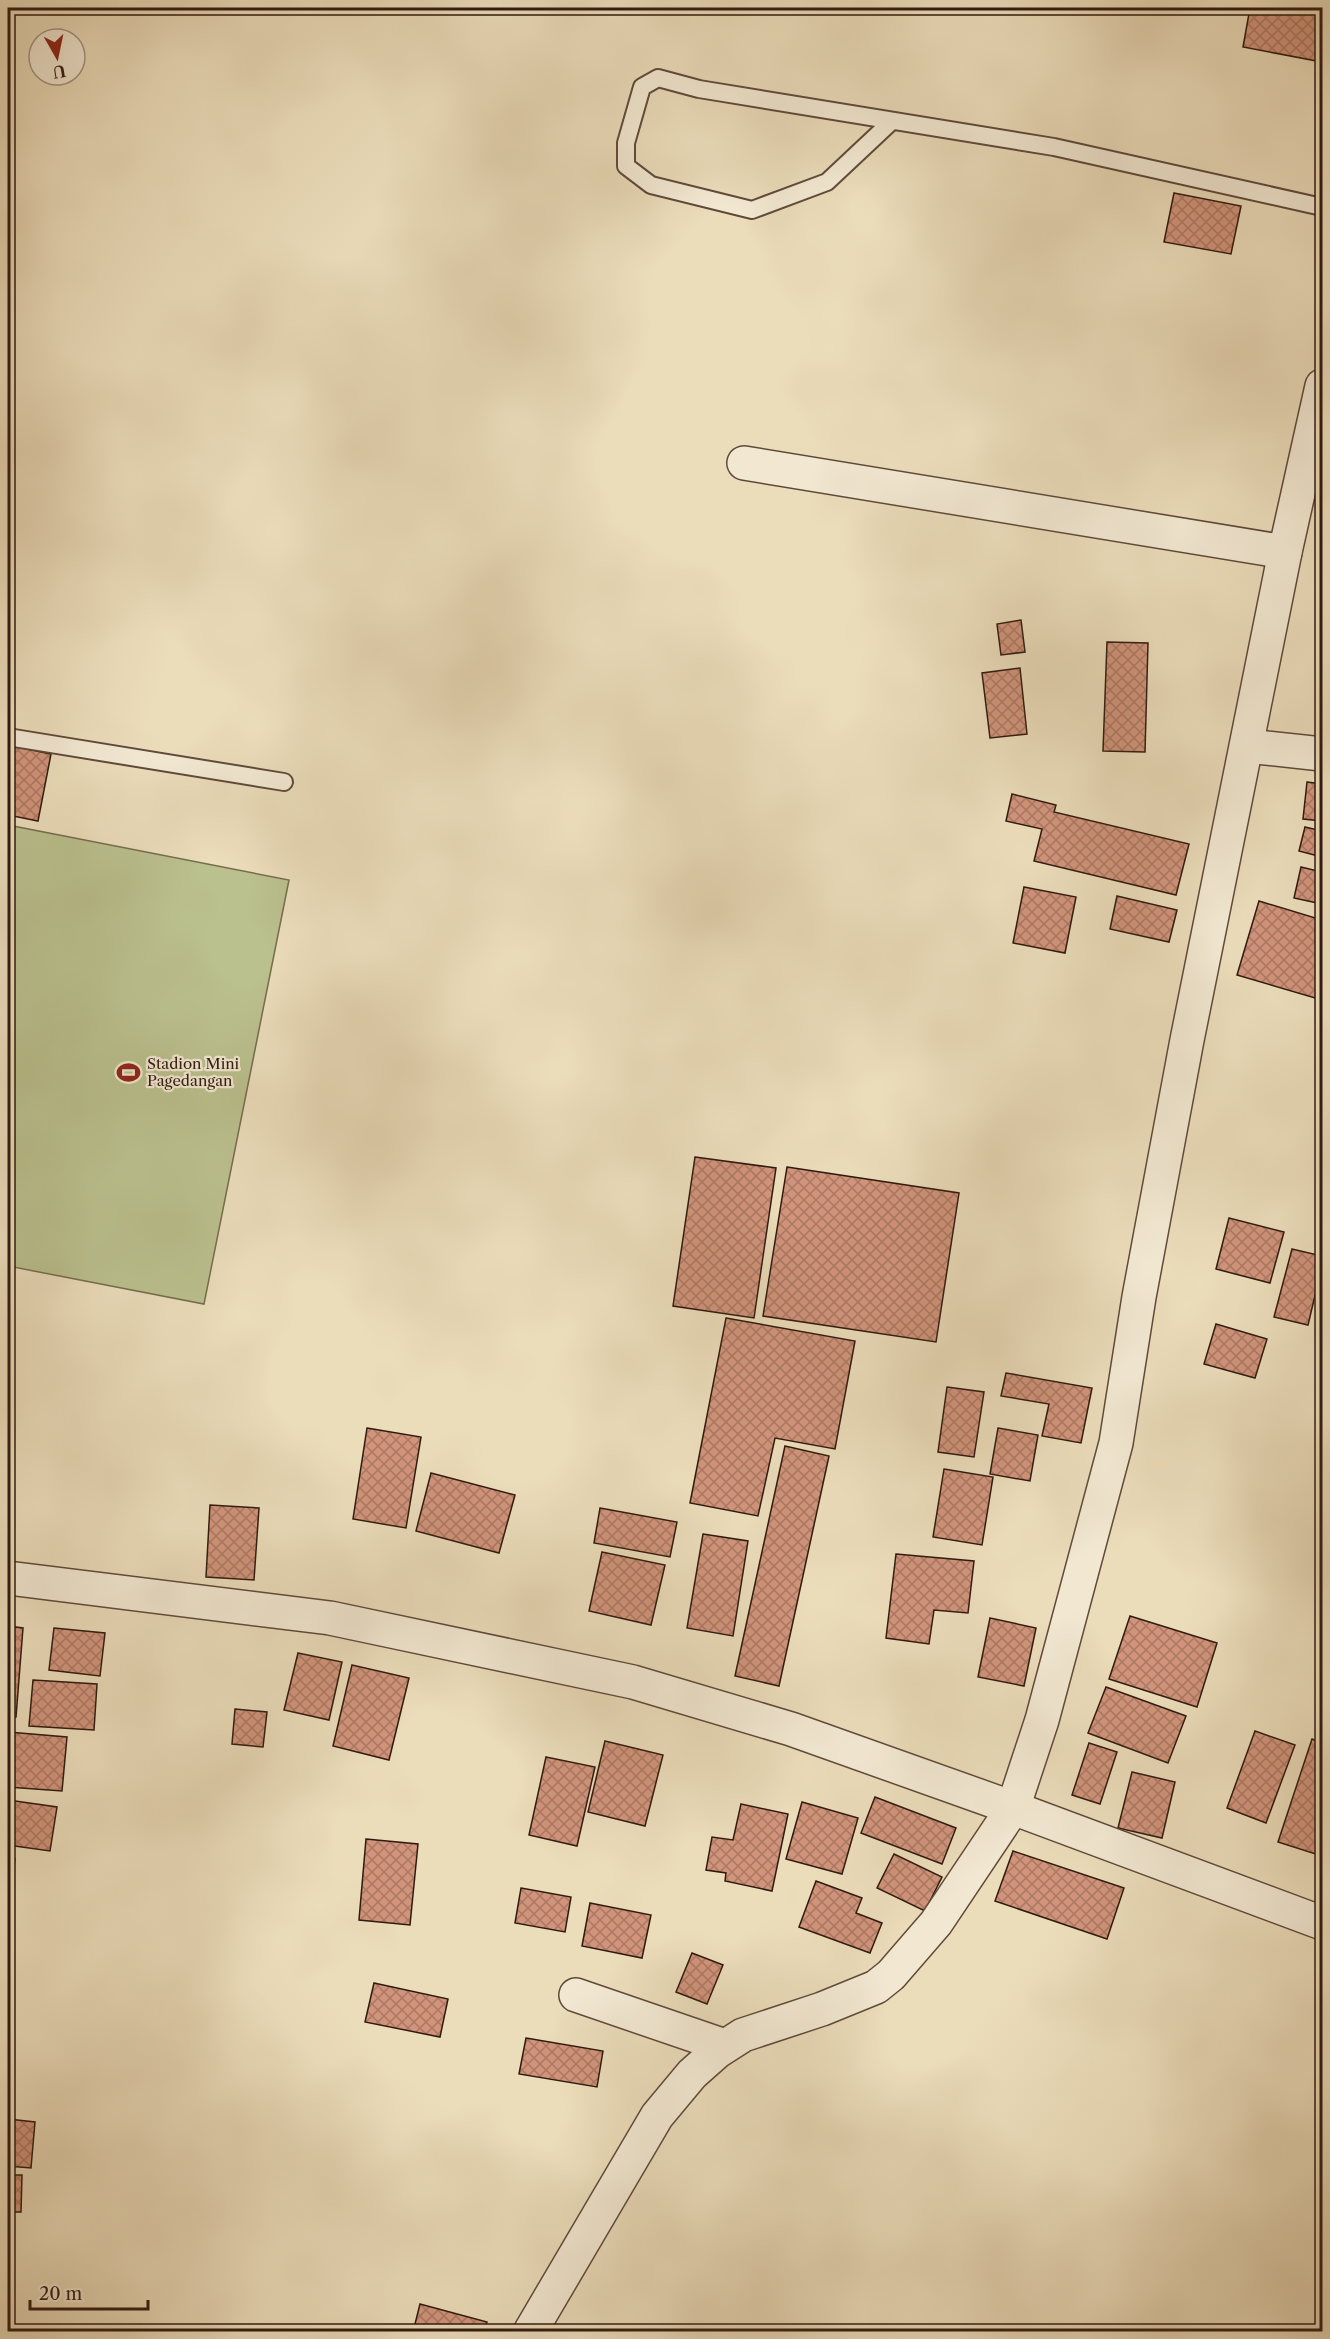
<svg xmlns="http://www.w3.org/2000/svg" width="1330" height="2339" viewBox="0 0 1330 2339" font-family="'Libre Caslon Text',serif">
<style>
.green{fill:#bac08e;stroke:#756d4e;stroke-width:1.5}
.building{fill:url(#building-cross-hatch);stroke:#301a0f;stroke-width:1.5}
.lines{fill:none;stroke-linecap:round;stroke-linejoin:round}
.service-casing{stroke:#5f4a3a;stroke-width:20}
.minor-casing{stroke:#5f4a3a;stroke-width:36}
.service{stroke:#f2e8d2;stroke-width:16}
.minor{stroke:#f2e8d2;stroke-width:33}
.labels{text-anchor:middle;stroke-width:4.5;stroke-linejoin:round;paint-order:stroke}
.poi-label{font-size:15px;fill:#301a0f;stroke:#f2e8d2;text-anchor:start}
</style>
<defs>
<pattern id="building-cross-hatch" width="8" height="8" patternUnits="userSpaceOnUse" patternTransform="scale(1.5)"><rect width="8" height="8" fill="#d1947b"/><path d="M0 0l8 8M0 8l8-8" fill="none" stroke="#aa7863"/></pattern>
</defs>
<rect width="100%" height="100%" fill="#ebdcba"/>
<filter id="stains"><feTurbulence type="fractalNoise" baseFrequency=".00333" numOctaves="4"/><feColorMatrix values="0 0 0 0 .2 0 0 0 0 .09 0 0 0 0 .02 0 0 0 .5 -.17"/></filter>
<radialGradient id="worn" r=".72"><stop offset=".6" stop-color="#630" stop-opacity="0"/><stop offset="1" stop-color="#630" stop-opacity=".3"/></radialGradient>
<path class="green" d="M8 825 289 880 204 1304 8 1266Z"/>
<g class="building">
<path d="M1250 8H1322V62L1243 47Z"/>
<path d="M1174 193 1241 206 1231 254 1164 242Z"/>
<path d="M1021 620 1025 652 1001 655 997 624Z"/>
<path d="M1107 642 1148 643 1145 752 1103 751Z"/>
<path d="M1020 668 1027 734 990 738 982 673Z"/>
<path d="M8 745 51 754 38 821 8 815Z"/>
<path d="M1307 782 1322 784V821L1303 819Z"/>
<path d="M1012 794 1056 805 1054 812 1189 844 1176 895 1034 861 1042 829 1006 821Z"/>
<path d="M1305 827 1322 831V857L1299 851Z"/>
<path d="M1301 867 1322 872V904L1294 898Z"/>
<path d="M1024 887 1076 897 1065 953 1013 943Z"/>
<path d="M1117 896 1177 910 1169 942 1110 929Z"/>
<path d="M1259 901 1322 920V1000L1237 975Z"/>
<path d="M695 1157 776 1168 754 1318 673 1306Z"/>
<path d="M787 1167 959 1193 936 1342 763 1316Z"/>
<path d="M1229 1218 1284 1232 1270 1283 1216 1269Z"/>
<path d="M1292 1249 1322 1256V1266L1308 1325 1274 1317Z"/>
<path d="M726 1318 855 1341 835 1449 775 1438 758 1516 690 1503Z"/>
<path d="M1216 1324 1267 1339 1255 1378 1204 1364Z"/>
<path d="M1006 1373 1092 1388 1081 1443 1042 1436 1049 1404 1001 1396Z"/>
<path d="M947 1387 984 1392 974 1457 938 1452Z"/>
<path d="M367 1428 421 1437 406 1528 353 1519Z"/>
<path d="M998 1428 1038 1435 1030 1481 990 1474Z"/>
<path d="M785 1446 829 1456 779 1686 735 1676Z"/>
<path d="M944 1469 993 1477 982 1545 933 1537Z"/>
<path d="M431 1473 515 1495 499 1553 416 1531Z"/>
<path d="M210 1505 259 1508 254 1580 206 1577Z"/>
<path d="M600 1508 677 1522 670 1557 594 1543Z"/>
<path d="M703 1534 748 1541 733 1636 687 1628Z"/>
<path d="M602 1552 665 1565 651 1625 589 1611Z"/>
<path d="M896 1554 974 1561 968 1613 934 1610 929 1644 886 1638Z"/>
<path d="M1130 1616 1217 1643 1197 1707 1109 1679Z"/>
<path d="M990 1618 1036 1628 1024 1686 978 1677Z"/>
<path d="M8 1626 23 1628 16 1717H8Z"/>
<path d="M54 1628 105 1633 100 1676 49 1670Z"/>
<path d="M298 1653 342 1662 329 1720 284 1710Z"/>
<path d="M352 1665 409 1678 389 1760 333 1746Z"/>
<path d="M33 1680 97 1684 94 1730 29 1726Z"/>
<path d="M1106 1687 1186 1716 1168 1763 1088 1733Z"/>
<path d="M235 1709 267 1712 263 1747 232 1744Z"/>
<path d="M1255 1731 1295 1745 1266 1823 1227 1808Z"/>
<path d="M8 1732 67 1737 62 1791 8 1787Z"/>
<path d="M1312 1739 1322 1743V1856L1278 1842Z"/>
<path d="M605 1741 663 1755 645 1826 588 1812Z"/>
<path d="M1089 1743 1117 1752 1100 1804 1072 1795Z"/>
<path d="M546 1757 595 1767 577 1846 529 1835Z"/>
<path d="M1132 1772 1175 1782 1162 1838 1118 1828Z"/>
<path d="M875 1797 956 1828 942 1864 861 1833Z"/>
<path d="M8 1800 57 1807 50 1851 8 1845Z"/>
<path d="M802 1802 858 1818 842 1874 786 1859Z"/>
<path d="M741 1804 788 1814 772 1891 725 1881 726 1873 706 1870 712 1837 733 1840Z"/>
<path d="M366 1839 418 1844 410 1925 359 1920Z"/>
<path d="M1013 1851 1124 1888 1107 1939 995 1901Z"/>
<path d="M894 1854 942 1877 925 1911 877 1888Z"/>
<path d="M8 1858 15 1859 11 1890H8Z"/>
<path d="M816 1881 862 1898 856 1913 882 1923 870 1953 799 1927Z"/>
<path d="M521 1888 571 1897 565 1932 515 1923Z"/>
<path d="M590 1903 651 1915 642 1958 582 1946Z"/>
<path d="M692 1953 723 1965 707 2004 676 1992Z"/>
<path d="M374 1983 448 1999 440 2037 365 2022Z"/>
<path d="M526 2038 603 2051 597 2087 519 2074Z"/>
<path d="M8 2119 35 2122 31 2168 8 2166Z"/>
<path d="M8 2175H22L21 2212H8Z"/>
<path d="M420 2304 487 2322 484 2332H413Z"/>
</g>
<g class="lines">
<defs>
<g id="service">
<path d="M892 121 827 182 752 210 651 185 626 166V143L642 87 658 78 699 89 1054 147 1322 207"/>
<path d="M8 737 284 782"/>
</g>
<g id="minor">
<path d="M744 463 1285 552"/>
<path d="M1247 746 1322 754"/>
<path d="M8 1578 330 1618 633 1682 791 1729 1013 1808 1322 1923"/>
<path d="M576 1995 725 2046"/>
<path d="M530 2332 657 2116 692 2074 718 2051 743 2035 822 2009 876 1987 891 1975 936 1923 1013 1808 1042 1720 1116 1443 1139 1297 1187 1040 1285 552 1322 386"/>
</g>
</defs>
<use href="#service" class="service-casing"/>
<use href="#minor" class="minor-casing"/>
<use href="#service" class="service"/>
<use href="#minor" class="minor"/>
</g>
<defs>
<symbol id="stadium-bare" viewBox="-9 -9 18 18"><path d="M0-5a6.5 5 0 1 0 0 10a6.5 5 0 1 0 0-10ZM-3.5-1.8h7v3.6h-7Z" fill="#8f2418" stroke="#f2e8d2" stroke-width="2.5" paint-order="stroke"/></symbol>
</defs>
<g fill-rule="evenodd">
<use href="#stadium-bare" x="112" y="1056" width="33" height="33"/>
</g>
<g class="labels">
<g class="poi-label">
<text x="147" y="1069">Stadion Mini<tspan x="147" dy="17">Pagedangan</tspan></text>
</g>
</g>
<rect width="1330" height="2339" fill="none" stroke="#ebdcba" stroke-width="30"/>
<rect x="9" y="9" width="1312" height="2321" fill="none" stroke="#301a0f" stroke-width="3"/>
<rect x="15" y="15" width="1300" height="2309" fill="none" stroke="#301a0f" stroke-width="1.5"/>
<g transform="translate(57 57) rotate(171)"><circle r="28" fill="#f2e8d2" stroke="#a49684" stroke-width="1.5"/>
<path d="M0-4.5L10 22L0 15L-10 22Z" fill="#8f2418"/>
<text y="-9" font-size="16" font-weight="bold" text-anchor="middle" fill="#301a0f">U</text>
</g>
<path d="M30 2300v9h118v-9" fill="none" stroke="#301a0f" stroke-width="3"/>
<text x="39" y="2300" font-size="18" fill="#301a0f" stroke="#f2e8d2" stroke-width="4.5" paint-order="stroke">20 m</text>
<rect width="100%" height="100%" filter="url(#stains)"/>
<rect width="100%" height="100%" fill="url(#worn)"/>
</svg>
